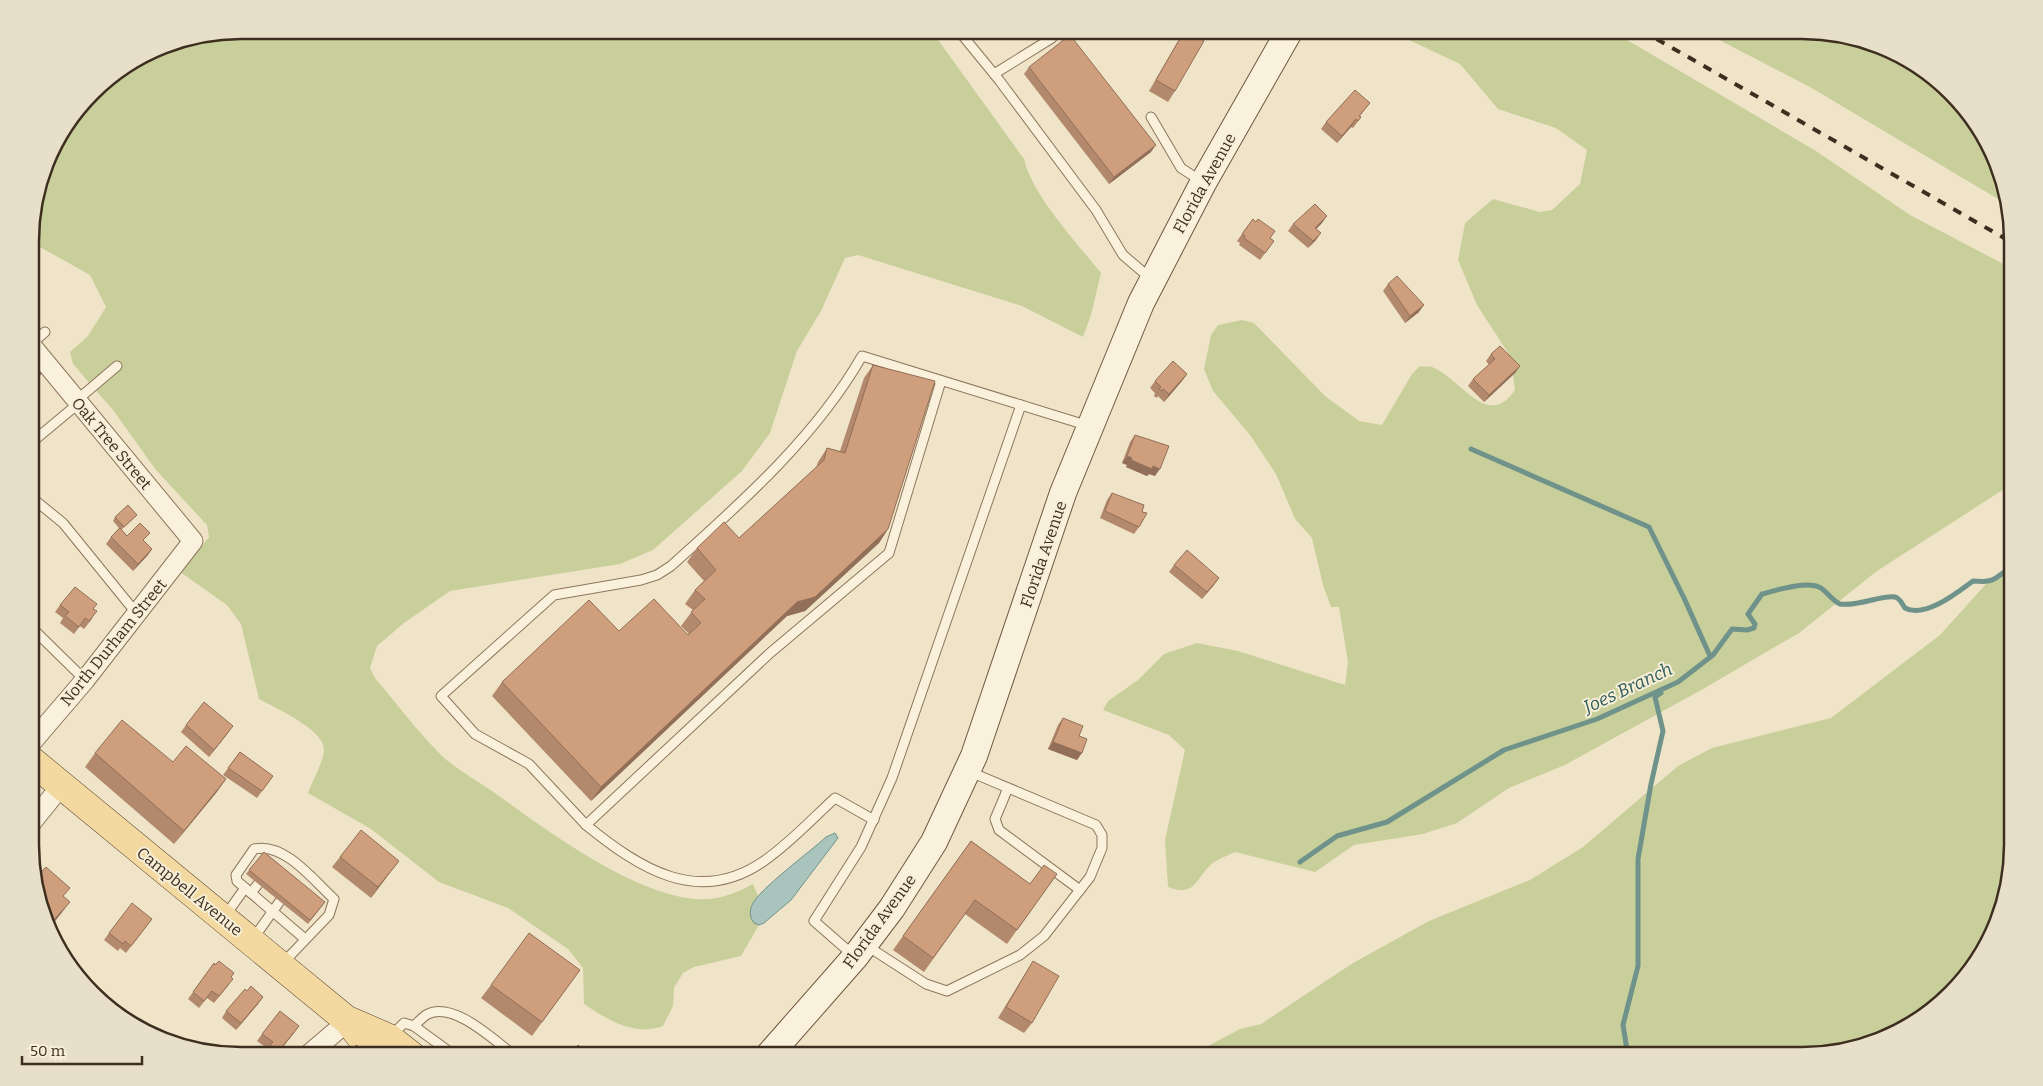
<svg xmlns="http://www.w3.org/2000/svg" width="2043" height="1086" viewBox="0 0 2043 1086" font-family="Bitter,serif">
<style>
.green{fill:#c9cf9b}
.water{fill:#a9c4bc;stroke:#6f938a}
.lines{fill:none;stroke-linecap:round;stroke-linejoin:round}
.stream{stroke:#6f938a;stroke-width:5}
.lane-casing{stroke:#8d765c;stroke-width:11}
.street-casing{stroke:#8d765c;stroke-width:21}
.secondary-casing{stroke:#6f573f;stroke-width:28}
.primary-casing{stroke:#5b4430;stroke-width:29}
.lane{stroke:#faf1dc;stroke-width:9}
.street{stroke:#faf1dc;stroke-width:19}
.secondary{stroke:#faf1dc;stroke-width:26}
.primary{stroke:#f3d9a0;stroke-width:28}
.rail{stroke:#3d2e20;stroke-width:4;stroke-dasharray:9 9;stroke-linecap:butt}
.wall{fill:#b2896c}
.shaded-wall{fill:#916f58}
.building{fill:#cf9f7d;stroke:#916f58}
.labels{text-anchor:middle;stroke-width:4;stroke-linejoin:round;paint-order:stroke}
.street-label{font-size:16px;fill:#3d2e20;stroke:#f7eed8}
.water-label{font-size:18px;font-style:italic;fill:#2f5d5a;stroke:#f7eed8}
.rim{fill:none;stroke:#3d2e20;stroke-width:2.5}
</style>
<rect width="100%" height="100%" fill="#f0e4c8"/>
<g class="green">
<path d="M240 30H931L1024 159C1032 195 1077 243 1101 273L1091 315 1083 337 1022 306 858 255 845 258 821 311 797 351 770 433 742 471 653 550 620 564 450 591 404 623 377 646 370 668 375 678C397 704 418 732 442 756 456 769 476 780 492 791 545 829 630 893 695 899 717 901 734 894 753 884L758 896 751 906 754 923 759 925 741 956 694 967 683 973 674 988 673 1006 663 1026C634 1037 607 1019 584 1004L583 968 568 949 508 908 439 882 371 829 308 793C312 782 324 760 324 750 325 730 274 707 259 699L241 624 227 605 180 572 209 537 207 525 156 470 113 410 73 364 70 352 88 336 106 307 90 275 31 242 30 226 52 147 101 82 160 46Z"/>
<path d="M1394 30H1610L1816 151 1910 215 2011 268 2012 484 1877 571 1799 633 1703 689 1565 765 1509 788 1457 823 1423 834 1354 845 1315 872 1235 852C1229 855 1220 858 1214 862 1195 877 1197 898 1168 887L1165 840 1185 750 1169 735 1103 710 1108 701 1138 680 1164 654 1197 643 1238 651 1345 685 1348 662 1339 607H1331L1323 585 1312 538 1295 519 1276 474 1250 435 1213 391 1204 369 1211 335 1218 325 1242 320 1254 323 1325 396 1359 421 1382 425 1412 374 1420 366C1424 367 1429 366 1432 367 1461 378 1487 431 1515 390L1510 356 1477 305 1458 260 1465 223 1493 199 1540 212 1552 210 1580 184 1587 150 1556 128 1498 109 1460 64 1405 38Z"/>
<path d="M1700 30H1803L1896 52 1942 82 1977 123 2008 205 1810 87Z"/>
<path d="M2012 569 2013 846 1991 939 1961 985 1919 1021 1870 1045 1816 1056H1189L1240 1029 1261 1024 1353 963 1429 921 1530 880 1583 847 1678 766 1712 748 1831 718 1940 635 1986 584Z"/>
</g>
<path class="water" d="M835 833 838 838 791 900 764 923 759 925 754 923C750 918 749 912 752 905 759 889 810 852 826 837Z"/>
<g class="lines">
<g class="stream">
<path d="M1471 449 1649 527 1684 598 1710 656"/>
<path d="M1300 862 1337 836 1387 822 1504 750 1597 719 1678 682 1713 655 1732 629 1747 630 1754 628 1755 624 1748 614 1762 594C1777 590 1808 580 1821 588 1828 593 1832 600 1840 604 1858 607 1884 594 1895 597 1900 598 1902 604 1905 608 1925 619 1958 592 1973 581 1980 581 1987 583 1994 579 2001 576 2003 570 2012 570"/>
<path d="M1628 1056 1623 1025 1638 966V859L1651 784 1663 731 1655 697 1661 693"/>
</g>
<defs>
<g id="lane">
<path d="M958 30 999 80 1096 210 1123 255 1150 278"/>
<path d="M994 74 1052 38"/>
<path d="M1151 117 1181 168 1201 181"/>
<path d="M31 344 45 332"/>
<path d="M77 400 117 366"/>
<path d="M31 443 79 403"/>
<path d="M31 497 63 523 137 614"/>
<path d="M31 627 85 680"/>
<path d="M1008 788 995 819 999 830 1080 890"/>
<path d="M874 820 835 798C812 819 790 843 764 861 698 907 639 868 586 825L770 653 889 553 941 381"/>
<path d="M586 825 529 764 475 734 441 696 554 595 641 580 657 575 671 566C740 504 815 438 862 356L1089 426"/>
<path d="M251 893 258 884"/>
<path d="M225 916 245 888"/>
<path d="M253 939 280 901"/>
<path d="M867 946 926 984 947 991 1020 955 1044 936 1090 877 1102 848V835L1096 825 968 771"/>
<path d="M853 955 814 921 861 847 892 778 1021 405"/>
<path d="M283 963 329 915 334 899C314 881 285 842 254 849L236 875 237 881 305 939"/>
<path d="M414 1026C418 1022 422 1018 426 1015 452 999 495 1041 515 1056"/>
<path d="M391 1036 404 1023 414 1026 455 1056"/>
</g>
<g id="street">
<path d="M31 345 193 541 85 680 32 742"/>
<path d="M32 822 61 786"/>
<path d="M307 1056 348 1021 353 1031"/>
</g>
<path id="secondary" d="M768 1056 855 957 892 908 934 842 974 756 1063 493 1141 303 1203 183 1290 30"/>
<g id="primary">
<path d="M32 761 348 1021 375 1056"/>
<path d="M350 1021 389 1038 412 1056"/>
</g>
</defs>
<use href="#lane" class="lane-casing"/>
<use href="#street" class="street-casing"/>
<use href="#secondary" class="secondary-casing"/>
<use href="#primary" class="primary-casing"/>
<use href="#lane" class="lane"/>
<use href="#street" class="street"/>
<use href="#secondary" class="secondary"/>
<use href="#primary" class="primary"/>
<path class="rail" d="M1641 30 2011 242"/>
</g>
<g class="wall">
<path d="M994 30H1012L1001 39Z"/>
<path d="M1185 30 1175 91 1168 102 1149 91 1178 41Z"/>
<path d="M1029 67 1151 152 1109 184 1024 74Z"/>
<path d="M1370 103 1360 116 1361 117 1356 124 1353 128 1351 127 1337 143 1321 129 1326 122Z"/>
<path d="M1253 219 1270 238 1274 241 1260 260 1239 245 1240 243 1237 241Z"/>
<path d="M1322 223 1316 229V240L1308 248 1288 231 1293 224Z"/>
<path d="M1388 284 1419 312 1405 323 1383 291Z"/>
<path d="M1491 354 1520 366 1515 373 1484 402 1468 386 1473 379 1489 365 1486 361Z"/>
<path d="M873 365 888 529 879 543 805 611 787 616 591 801 492 696 502 682 619 631 688 635 689 634 681 626 693 610 685 604 695 590 704 581 687 562 697 548 739 538 816 468 818 462 827 448 840 451 864 378Z"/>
<path d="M1187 374 1182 381 1164 402 1158 396 1157 398 1154 396 1155 393 1150 388 1155 381Z"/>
<path d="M1135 435 1155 476 1149 474 1147 476 1126 467 1127 465 1122 463 1130 442Z"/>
<path d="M1112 493 1142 512 1139 527 1134 534 1100 518 1107 500Z"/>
<path d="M137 515 134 518 121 530 127 536 144 541 152 549 147 556 133 571 106 544 111 537 119 528 113 521 115 517Z"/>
<path d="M1174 565 1219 578 1202 599 1169 572Z"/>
<path d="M60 605 94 609 92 619 84 629 80 626 74 634 60 623 63 618 55 612Z"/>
<path d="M1063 718 1079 736 1077 760 1048 749 1058 725Z"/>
<path d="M186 725 228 733 209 757 181 732Z"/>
<path d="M240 752 273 776 257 798 223 775Z"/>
<path d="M95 753 173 762 226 779 216 793 174 844 85 767Z"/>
<path d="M971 841 1030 884 1057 874 1007 944 965 914 924 972 893 950Z"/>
<path d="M264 852 323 905 308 924 246 874Z"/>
<path d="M340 857 399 861 371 898 332 867Z"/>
<path d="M147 926 126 953 120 948 118 951 104 940 109 933Z"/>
<path d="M1033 961 1032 1023 1024 1033 998 1018 1026 972Z"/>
<path d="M214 963 231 977 228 986 214 1003 207 998 199 1008 188 999Z"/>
<path d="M580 970 532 1036 481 998 491 985Z"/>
<path d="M247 991 263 997 258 1004 236 1030 222 1018 226 1011Z"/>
<path d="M294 1033 276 1056H270L265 1052 268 1049 257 1041 262 1034Z"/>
</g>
<g class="shaded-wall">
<path d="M1010 30H1012L1001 39 1003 36Z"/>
<path d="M1356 119 1351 127 1337 143 1342 136Z"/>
<path d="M1156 145 1151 152 1109 184 1114 177Z"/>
<path d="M1327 216 1322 223 1310 235 1315 228Z"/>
<path d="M1321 233 1316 240 1308 248 1313 241Z"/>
<path d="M1424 305 1419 312 1405 323 1410 316Z"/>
<path d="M1520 366 1515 373 1484 402 1489 395Z"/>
<path d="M41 374 34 384 31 386V382Z"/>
<path d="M1187 374 1182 381 1164 402 1169 394Z"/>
<path d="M1127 456 1132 458 1127 465 1122 463Z"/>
<path d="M1131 460 1153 466 1160 469 1155 476 1149 474 1147 476 1126 467Z"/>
<path d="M888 529 879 543 805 611 787 616 591 801 601 787 797 602Z"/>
<path d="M152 549 147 556 133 571 138 564Z"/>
<path d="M1219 578 1214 585 1202 599 1207 592Z"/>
<path d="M233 726 228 733 209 757 214 750Z"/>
<path d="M1053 742 1082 753 1077 760 1048 749Z"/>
<path d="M226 779 216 793 174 844 184 831Z"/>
<path d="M399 861 391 871 371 898 378 887Z"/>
<path d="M70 902 60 915 52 925 51 923Z"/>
<path d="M263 997 258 1004 236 1030 241 1023Z"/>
<path d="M299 1026 294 1033 275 1056 278 1052Z"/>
</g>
<g class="building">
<path d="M999 30H1010L1003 36Z"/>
<path d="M1185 30 1204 41 1175 91 1156 80Z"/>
<path d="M1070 35 1156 145 1114 177 1029 67Z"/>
<path d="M1355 90 1370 103 1359 116 1361 117 1358 121 1356 119 1342 136 1326 122Z"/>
<path d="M1315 204 1327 216 1315 228 1321 233 1313 241 1293 224Z"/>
<path d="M1253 219 1256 222 1258 219 1275 231 1270 238 1274 241 1265 253 1244 238 1245 236 1242 234Z"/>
<path d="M1397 276 1424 305 1410 316 1388 284Z"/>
<path d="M1500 346 1520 366 1489 395 1473 379 1495 359 1491 354Z"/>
<path d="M31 361 41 374 31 382Z"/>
<path d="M1173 361 1187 374 1169 394 1163 389 1162 391 1159 389 1161 387 1155 381Z"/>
<path d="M873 365 935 381 888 529 815 597 797 602 601 787 502 682 589 600 619 631 654 599 688 635 701 623 691 612 705 599 695 590 716 570 697 548 724 522 739 538 824 460 827 448 845 453Z"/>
<path d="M1135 435 1169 446 1160 469 1153 466 1152 469 1131 460 1132 458 1127 456Z"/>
<path d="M1112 493 1144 505 1142 512 1147 513 1139 527 1105 511Z"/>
<path d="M128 505 137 515 124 527 115 517Z"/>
<path d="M140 523 150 533 143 540 152 549 138 564 111 537 120 528 127 536Z"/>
<path d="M1187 550 1219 578 1207 592 1174 565Z"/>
<path d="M75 587 97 604 93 609 97 611 89 621 85 618 79 627 65 616 69 612 60 605Z"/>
<path d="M204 702 233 726 214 750 186 725Z"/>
<path d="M1063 718 1083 726 1079 736 1087 739 1082 753 1053 742Z"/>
<path d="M122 720 173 762 186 746 226 779 184 831 95 753Z"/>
<path d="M240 752 273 776 262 791 228 768Z"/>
<path d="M361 830 399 861 378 887 340 857Z"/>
<path d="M971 841 1030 884 1044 865 1057 874 1017 930 975 900 933 958 903 936Z"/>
<path d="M264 852 325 902 310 920 249 870Z"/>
<path d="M46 867 70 888 63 896 70 902 51 923 34 880Z"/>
<path d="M132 903 152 919 131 946 125 941 123 944 109 933Z"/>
<path d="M529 933 580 970 542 1022 491 985Z"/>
<path d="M219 961 234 973 231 977 233 979 219 996 212 991 204 1001 193 992 214 963 215 965Z"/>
<path d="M1033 961 1059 976 1032 1023 1006 1007Z"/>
<path d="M251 986 263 997 241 1023 226 1011 245 989 247 991Z"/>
<path d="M280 1011 299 1026 278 1052 270 1045 273 1042 262 1034Z"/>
<path d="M357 1045 362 1056H339Z"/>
<path d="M578 1045 592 1056H569Z"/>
</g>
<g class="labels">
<g class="street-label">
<text transform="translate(1204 183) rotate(-61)" y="6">Florida Avenue</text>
<text transform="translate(112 443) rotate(50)" y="6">Oak Tree Street</text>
<text transform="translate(1043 554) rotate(-71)" y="6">Florida Avenue</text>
<text transform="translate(113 642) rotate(-51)" y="6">North Durham Street</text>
<text transform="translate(190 891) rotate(39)" y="6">Campbell Avenue</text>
<text transform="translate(879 921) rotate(-54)" y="6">Florida Avenue</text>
</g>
<g class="water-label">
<text transform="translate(1628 688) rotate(-25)" y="6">Joes Branch</text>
</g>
</g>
<path d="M0 0H2043V1086H0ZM241 39H1802A202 202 0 0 1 2004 241V845A202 202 0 0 1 1802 1047H241A202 202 0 0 1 39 845V241A202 202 0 0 1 241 39Z" fill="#e8dfc9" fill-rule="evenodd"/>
<path class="rim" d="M241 39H1802A202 202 0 0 1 2004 241V845A202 202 0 0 1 1802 1047H241A202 202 0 0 1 39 845V241A202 202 0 0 1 241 39Z"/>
<path d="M22 1056v8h120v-8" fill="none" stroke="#3d2e20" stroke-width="2.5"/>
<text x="30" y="1056" font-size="15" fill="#3d2e20" stroke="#f7eed8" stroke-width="4" paint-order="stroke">50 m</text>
</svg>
